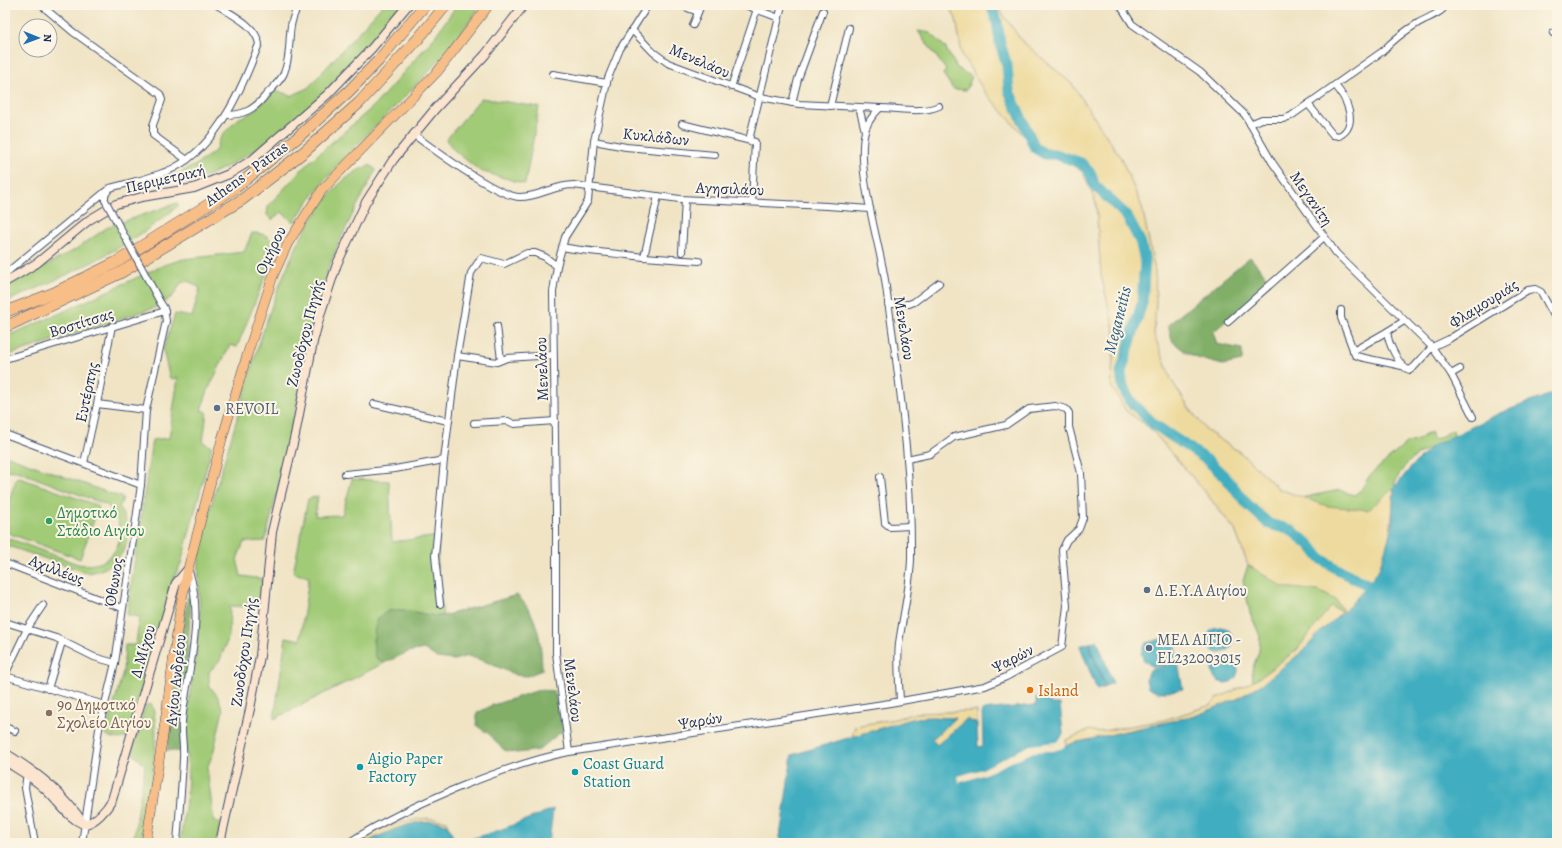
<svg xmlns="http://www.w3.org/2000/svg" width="1562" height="848" viewBox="0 0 1562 848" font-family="Alegreya,serif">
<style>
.green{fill:#a2cb77;stroke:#5e7d6a}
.forest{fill:#81af68;stroke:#4e6f63}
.sand{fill:#eeda9e;stroke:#84847e}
.water{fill:#41adc0;stroke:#2e6e8f}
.pier{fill:#f0e4c5}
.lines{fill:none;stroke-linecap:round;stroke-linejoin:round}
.river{stroke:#41adc0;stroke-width:11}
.street-casing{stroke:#3b4a6d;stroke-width:8}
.secondary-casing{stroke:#3b4a6d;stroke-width:10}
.primary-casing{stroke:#3b4a6d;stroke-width:10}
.highway-casing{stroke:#3b4a6d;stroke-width:12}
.street{stroke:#fff;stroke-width:6}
.secondary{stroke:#fce5cf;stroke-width:8}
.primary{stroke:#f7be88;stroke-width:9}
.highway{stroke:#f7be88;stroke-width:11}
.street-bridge-casing{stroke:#3b4a6d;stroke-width:8;stroke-linecap:butt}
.street-bridge{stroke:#fff;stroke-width:6}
.service-dot{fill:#5c6f8a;stroke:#fcf5e5;stroke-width:1.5}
.leisure-dot{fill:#2e9e5b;stroke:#fcf5e5;stroke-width:1.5}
.food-dot{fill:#e8710a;stroke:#fcf5e5;stroke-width:1.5}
.education-dot{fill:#8d6e63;stroke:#fcf5e5;stroke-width:1.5}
.culture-dot{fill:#0f9aa8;stroke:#fcf5e5;stroke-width:1.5}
.labels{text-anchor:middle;stroke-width:4;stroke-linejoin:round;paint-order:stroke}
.street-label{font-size:16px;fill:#1b2f5e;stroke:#fcf5e5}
.service-label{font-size:16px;fill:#4e5e75;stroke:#fcf5e5;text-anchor:start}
.leisure-label{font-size:16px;fill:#27864d;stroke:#fcf5e5;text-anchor:start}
.food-label{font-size:16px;fill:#c56008;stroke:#fcf5e5;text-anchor:start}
.education-label{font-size:16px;fill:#785e54;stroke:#fcf5e5;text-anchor:start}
.culture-label{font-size:16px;fill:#0d838f;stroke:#fcf5e5;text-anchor:start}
.water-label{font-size:17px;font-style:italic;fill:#285b80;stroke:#fcf5e5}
</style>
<rect width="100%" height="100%" fill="#fcf5e5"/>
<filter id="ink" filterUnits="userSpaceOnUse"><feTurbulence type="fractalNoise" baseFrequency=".025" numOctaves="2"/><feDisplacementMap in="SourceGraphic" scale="8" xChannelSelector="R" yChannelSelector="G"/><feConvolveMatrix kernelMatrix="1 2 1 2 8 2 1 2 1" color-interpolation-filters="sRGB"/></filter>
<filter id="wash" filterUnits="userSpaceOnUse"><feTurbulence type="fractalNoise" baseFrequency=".012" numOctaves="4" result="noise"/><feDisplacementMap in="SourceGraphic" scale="16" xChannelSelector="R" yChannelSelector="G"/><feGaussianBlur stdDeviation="0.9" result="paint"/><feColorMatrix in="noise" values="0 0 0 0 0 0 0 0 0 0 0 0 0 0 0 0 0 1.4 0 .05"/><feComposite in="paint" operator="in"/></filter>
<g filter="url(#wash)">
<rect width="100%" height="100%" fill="#f0e4c5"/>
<g class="green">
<path d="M383 5H400C347 73 266 162 181 185L178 176 181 172 196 165 215 151 222 135 238 119 252 112 274 92H281L291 96 308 88Z"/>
<path d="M457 5H481C465 27 449 50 430 70 383 122 333 162 294 222L281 212 272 220 267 215 268 206 307 164 374 106 433 39Z"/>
<path d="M918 31 931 33 945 47 957 68 972 77 966 90 953 89 943 74 946 70Z"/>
<path d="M481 98 539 107 525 184 480 171 455 151 446 140Z"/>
<path d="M370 165 376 170C354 211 331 253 319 298 308 334 303 371 296 408 287 453 276 497 265 541L244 542 237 559 241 576 263 579 261 607 230 606 229 636 220 660 209 672V685L218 697 223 710 213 754 207 768 214 822H221L216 843H180C183 821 187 800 188 778 188 761 185 744 186 727 189 692 197 657 199 622 201 596 196 571 201 545 210 504 224 463 236 422 256 354 296 190 370 165Z"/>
<path d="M177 203 179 205C128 249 66 276 5 302V287L73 251 108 227Z"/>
<path d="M252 233C266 233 271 237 276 250L237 347 230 345 209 388 201 410 207 412 203 442 212 447 181 563 172 582 163 618 127 737 119 739 105 736 123 672 125 645H136L139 617 127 615 152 440 169 438 178 378 170 379 163 350 175 314 192 317 200 288 188 281 181 283 173 296 157 307 5 356V337L56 315 164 265 184 259 244 252Z"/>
<path d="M1453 430 1454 436C1440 443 1423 450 1411 460 1392 476 1388 505 1385 528L1292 500 1339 490 1354 495 1361 490 1370 475 1407 443 1416 441 1430 432 1434 440Z"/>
<path d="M5 455 123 498 119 508C140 538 121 569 88 573L5 545V537L78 564C117 571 133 531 107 505L17 471 5 470Z"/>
<path d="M17 477 99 506 80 559 5 532V511Z"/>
<path d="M352 479 389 481 392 542 439 536 437 570 443 616 433 617 408 611 375 657 384 663 274 719 286 637 300 640 309 577 293 573 308 499 318 496 315 516 342 515Z"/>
<path d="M1248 565 1283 587 1319 591 1336 600 1344 612 1331 606 1297 650 1253 682 1252 670 1259 651 1260 636 1250 613 1243 581Z"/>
<path d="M148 704 152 705C163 738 147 806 141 843H133L145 765 134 755 132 751 145 707Z"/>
</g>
<g class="forest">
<path d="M1250 257 1271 282 1213 332 1217 344 1242 349V361L1223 365 1200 359 1187 353 1172 341 1168 325Z"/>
<path d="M517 595C539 617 541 640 542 670L527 676 516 675 484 661 468 656 454 660 437 658 424 649 408 652 384 663 375 657 373 641 376 620C380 617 385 612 389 611 406 606 425 617 443 616Z"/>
<path d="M188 597 191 598V601L181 752 167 750 181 637Z"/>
<path d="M539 690 554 691 563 730 539 750 517 753 504 750 489 734 477 726V713L493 705Z"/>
</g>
<g class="sand">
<path d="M949 5H999L1000 10 1021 40 1072 84 1121 158 1142 207 1155 271 1156 301 1154 335 1172 381 1187 405 1207 431 1241 453 1279 489 1327 506 1368 510 1394 488C1392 515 1391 544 1379 569 1370 585 1355 599 1344 612L1336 600 1319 591 1283 587 1248 565 1235 530 1205 492 1150 428 1126 411 1111 386 1115 334 1101 275 1096 203 1083 172 1055 154 1035 148 984 91 962 55 956 19Z"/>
<path d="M1331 606 1342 612 1299 655 1262 684 1239 698 1195 716 1125 731 1066 746V740L1089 730 1097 732 1164 720 1211 705 1218 698 1256 680 1297 650Z"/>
<path d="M977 711V724L966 719 937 746 932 739 955 718 931 717 911 719 852 737 855 726 895 719 916 713Z"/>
<path d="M429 818 447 821V825L433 822 409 825 388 832 365 843H352C377 829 400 820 429 818Z"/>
</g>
<g class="water">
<path d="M1557 392V843H779L792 755 911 719 925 717 956 718 932 739 937 745 967 719 977 724 978 747 983 746 982 710 1036 705V698H1046V700H1050V704H1060L1063 734 1058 742 1053 744 1030 745 982 769 958 776 960 783 983 775 1034 752 1054 751 1073 743 1195 716 1239 698 1262 684 1304 650 1322 630 1344 612 1368 585 1379 569 1392 528 1394 488 1412 466 1431 447 1500 413Z"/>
<circle cx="1220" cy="640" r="13"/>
<path d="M1173 636 1178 662 1154 667 1144 661 1141 653 1146 643Z"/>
<path d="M1097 640 1113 683 1105 686 1089 643Z"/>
<path d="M1088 643 1105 687 1097 690 1080 646Z"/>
<circle cx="1225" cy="670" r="13"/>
<path d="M1178 663 1183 689 1159 693 1148 688 1146 680 1150 670Z"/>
<path d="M553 809 549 843H365C387 832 424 813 448 825L454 839C468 846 536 815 553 809Z"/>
</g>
<path class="pier" d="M1063 734 1062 740 1057 744 1030 747 983 771 960 779 961 781 982 773 1034 750 1054 749 1066 744 1063 748 1054 751 1034 752 983 775 959 783 958 776 982 769 1030 745 1056 742 1061 739Z"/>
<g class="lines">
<path class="river" d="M991 5 997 21 1000 43 1007 66 1009 91 1035 148 1045 154H1055L1081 163 1091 174 1094 185 1126 215 1140 241 1145 261 1142 303 1121 372 1123 387 1129 400 1155 425 1207 460 1225 477 1249 506 1269 524 1291 530 1310 545 1320 558 1337 569 1368 585"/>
</g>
</g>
<g filter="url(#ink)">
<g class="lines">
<defs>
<g id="street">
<path d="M41 5 73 32 160 94 162 100 153 125V135L187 160"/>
<path d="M680 5 698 12"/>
<path d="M745 5 779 18"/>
<path d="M1120 5 1132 24 1200 72 1245 115 1272 162 1336 253 1432 347 1451 374 1473 417"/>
<path d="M693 25 701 5"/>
<path d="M632 30 653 52 668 63 760 97 799 104 880 108C874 114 869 120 866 128 854 164 879 241 885 280 898 372 912 465 911 559 910 588 903 615 899 643 897 662 899 681 900 700"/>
<path d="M1553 33 1557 30"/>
<path d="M553 74 607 83"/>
<path d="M731 87 757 9"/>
<path d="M792 103 798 79 823 11"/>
<path d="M1308 104 1333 135 1339 136C1360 125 1346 98 1335 85"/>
<path d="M830 106 849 28"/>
<path d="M859 107 865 131"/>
<path d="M880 108C898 108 922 114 939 106"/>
<path d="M226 115C243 115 254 110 265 96 271 89 281 81 284 73 294 49 284 29 299 5"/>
<path d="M682 124 755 142 752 202"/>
<path d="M1250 124 1262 119H1283L1291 116 1383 51C1393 40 1405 31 1418 23 1426 18 1441 14 1446 5"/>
<path d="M413 134C433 149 498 197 520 197 539 197 555 185 573 185L680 199 827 206 870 209"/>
<path d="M749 140 782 5"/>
<path d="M594 141 626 147 715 155"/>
<path d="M105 200V195L110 188C131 182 154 178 174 168 218 145 242 88 259 44 256 25 232 15 217 5"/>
<path d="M562 247C589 252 617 253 644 257L658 196"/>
<path d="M682 252 685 200"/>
<path d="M644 257 699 261"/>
<path d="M5 274 106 191"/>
<path d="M888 304H909L914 302 939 283"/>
<path d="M1341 310V318L1355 355 1360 357 1402 366"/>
<path d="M1404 321 1388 331C1386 340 1400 369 1410 370L1414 367 1432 347 1449 339 1528 290 1535 289 1541 292 1557 321"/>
<path d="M1228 322 1324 237"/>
<path d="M497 326 501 360"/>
<path d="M1353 351 1388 331"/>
<path d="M457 356 497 362 507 358 553 355"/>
<path d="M5 359 165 311"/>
<path d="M1451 374 1460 369"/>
<path d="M97 404 146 410"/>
<path d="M374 404 448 421"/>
<path d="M474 423 508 421 514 424 555 421"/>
<path d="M5 434 141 485"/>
<path d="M84 463 97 404 112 326"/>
<path d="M345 474 395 469 444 460 457 356 471 273 481 258 504 264 527 253H535L545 257 557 266"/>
<path d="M880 477 885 523 890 527 910 526"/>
<path d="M5 563 122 608"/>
<path d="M440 604 435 556 444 460"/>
<path d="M5 622 56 638 94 657 115 663"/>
<path d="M5 675 27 629 43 605"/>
<path d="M5 676 105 705"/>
<path d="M48 689 62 642"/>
<path d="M5 727 15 731"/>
<path d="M569 752 556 653V512L553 292 557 266 565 237 588 201 594 141 608 78 620 49 648 5"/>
<path d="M27 772 25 788 35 843"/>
<path d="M82 843 99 729 115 663 141 485 146 410 166 321 164 308 160 302"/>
<path d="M177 843C179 815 182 786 183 758 184 746 181 733 182 721 187 672 205 619 189 571"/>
<path d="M348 843C385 819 425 801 465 785 500 771 533 759 569 752L890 703 985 686 1006 677 1062 647 1067 606 1062 550 1067 540 1079 529 1083 518 1081 473 1069 427V413L1066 409 1055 406 1029 409 1006 425 954 437 930 454 907 459"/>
</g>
<g id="secondary">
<path d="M5 282 37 263 89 220 116 204 142 197 194 188 229 174 252 160 328 94 372 48 408 5"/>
<path d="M5 753C38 773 62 792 84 824"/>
<path d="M5 761C19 770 34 778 46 790 59 802 67 817 83 824"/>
<path d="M84 824C95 823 107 809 112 800L176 583 188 569"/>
<path d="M220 843 250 709 260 656 272 532 295 435 313 342 321 312 337 264 366 202 393 160 435 109 485 55 524 5"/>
</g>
<path id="primary" d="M146 843 164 729 180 609 188 569 222 439 247 355 273 276 288 243 322 190 438 71 489 5"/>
<g id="highway">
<path d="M5 312 56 292 115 263 235 188 297 138 348 92 378 61 425 5"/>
<path d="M5 327 120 273 243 199 305 151 359 103 418 39 446 5"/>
</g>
</defs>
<use href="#street" class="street-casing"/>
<use href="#secondary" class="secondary-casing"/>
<use href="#primary" class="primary-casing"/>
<use href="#highway" class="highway-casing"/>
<use href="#street" class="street"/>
<use href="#secondary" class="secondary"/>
<use href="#primary" class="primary"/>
<use href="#highway" class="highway"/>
<defs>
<path id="street-bridge" d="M105 200 160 302"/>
</defs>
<use href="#street-bridge" class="street-bridge-casing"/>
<use href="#street-bridge" class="street-bridge"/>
</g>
</g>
<g class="service-dot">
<circle cx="217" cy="408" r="4"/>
<circle cx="1147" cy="590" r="4"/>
<circle cx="1149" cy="648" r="4"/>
</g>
<circle class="leisure-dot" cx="49" cy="521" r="4"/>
<circle class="food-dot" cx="1030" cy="690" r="4"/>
<circle class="education-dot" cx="49" cy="713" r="4"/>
<g class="culture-dot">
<circle cx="360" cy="767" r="4"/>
<circle cx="575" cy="772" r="4"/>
</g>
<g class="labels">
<g class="street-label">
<text transform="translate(700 60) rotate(23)" y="6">Μενελάου</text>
<text transform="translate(656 136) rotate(6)" y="6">Κυκλάδων</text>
<text transform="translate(246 173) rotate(-36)" y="6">Athens - Patras</text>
<text transform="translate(165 178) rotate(-13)" y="6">Περιμετρική</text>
<text transform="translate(730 188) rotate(2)" y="6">Αγησιλάου</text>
<text transform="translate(1312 198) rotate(55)" y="6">Μεγανίτη</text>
<text transform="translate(270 250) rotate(-65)" y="6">Ομήρου</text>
<text transform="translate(1483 303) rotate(-32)" y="6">Φλαμουριάς</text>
<text transform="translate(81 322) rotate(-17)" y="6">Βοστίτσας</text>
<text transform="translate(905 328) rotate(81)" y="6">Μενελάου</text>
<text transform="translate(304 333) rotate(-76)" y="6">Ζωοδόχου Πηγής</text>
<text transform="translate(541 369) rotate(-92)" y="6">Μενελάου</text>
<text transform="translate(86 392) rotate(-78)" y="6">Ευτέρπης</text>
<text transform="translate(57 569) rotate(21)" y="6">Αχιλλέως</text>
<text transform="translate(113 582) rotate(-81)" y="6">Όθωνος</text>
<text transform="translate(142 651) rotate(-74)" y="6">Δ.Μίχου</text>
<text transform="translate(243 652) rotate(-82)" y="6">Ζωοδόχου Πηγής</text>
<text transform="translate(1012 658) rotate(-27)" y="6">Ψαρών</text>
<text transform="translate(175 680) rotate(-84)" y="6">Αγίου Ανδρέου</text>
<text transform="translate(574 690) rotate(83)" y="6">Μενελάου</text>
<text transform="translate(700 720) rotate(-9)" y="6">Ψαρών</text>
</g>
<g class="service-label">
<text x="225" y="414">REVOIL</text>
<text x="1155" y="596">Δ.Ε.Υ.Α Αιγίου</text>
<text x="1157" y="645">ΜΕΛ ΑΙΓΙΟ -<tspan x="1157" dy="18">EL232003015</tspan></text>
</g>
<g class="leisure-label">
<text x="57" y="518">Δημοτικό<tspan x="57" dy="18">Στάδιο Αιγίου</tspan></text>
</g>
<g class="food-label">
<text x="1038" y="696">Island</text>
</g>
<g class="education-label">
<text x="57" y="710">9ο Δημοτικό<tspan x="57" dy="18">Σχολείο Αιγίου</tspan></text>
</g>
<g class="culture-label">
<text x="368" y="764">Aigio Paper<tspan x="368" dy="18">Factory</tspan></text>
<text x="583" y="769">Coast Guard<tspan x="583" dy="18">Station</tspan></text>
</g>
<g class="water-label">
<text transform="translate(1117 320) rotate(-76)" y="6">Meganeitis</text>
</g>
</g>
<rect width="1562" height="848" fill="none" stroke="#fcf5e5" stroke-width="20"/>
<g transform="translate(38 38) rotate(91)"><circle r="19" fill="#fcf5e5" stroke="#a2a6af"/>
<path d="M0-3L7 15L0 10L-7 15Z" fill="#1f6fb2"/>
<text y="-6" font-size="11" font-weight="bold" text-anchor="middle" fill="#1b2f5e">N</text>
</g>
</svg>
